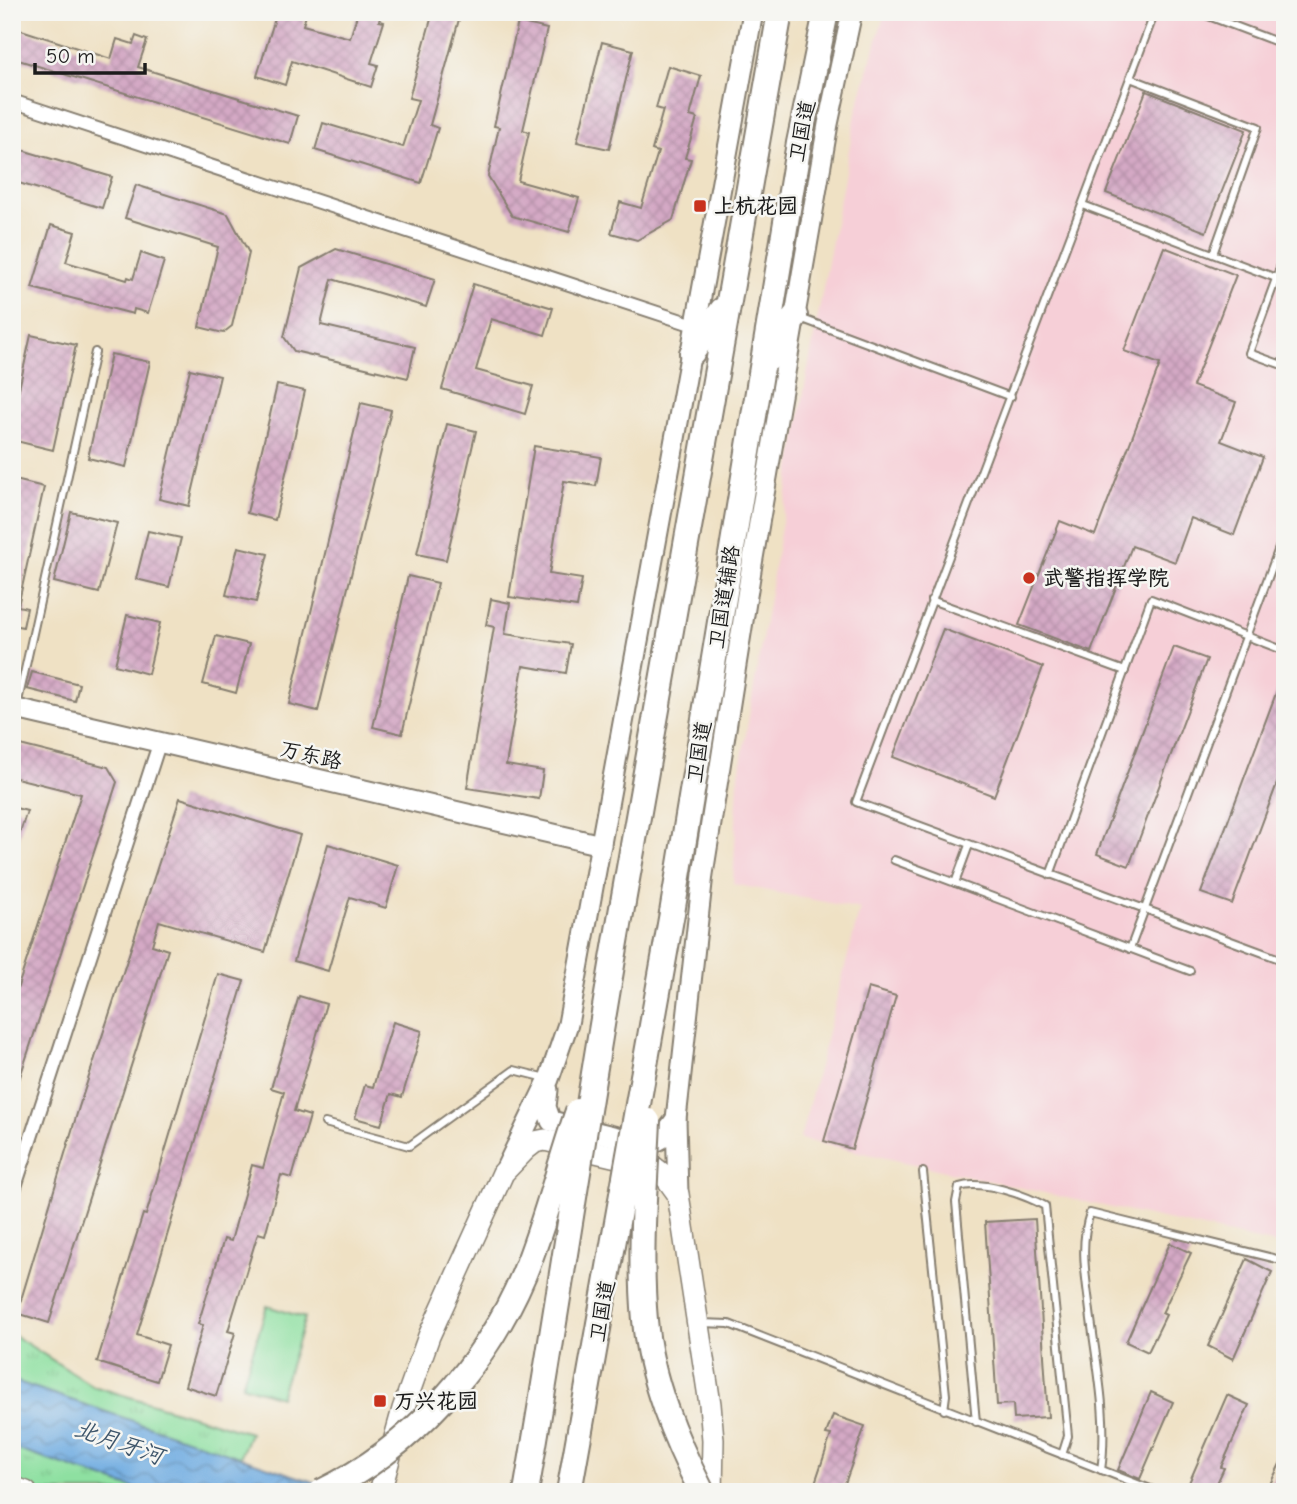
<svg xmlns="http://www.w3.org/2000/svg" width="1297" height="1504" viewBox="0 0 1297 1504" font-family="'Comic Neue','LXGW WenKai TC',sans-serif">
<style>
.built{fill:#f6cfd7}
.green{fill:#8ee0a1;stroke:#557e5e;stroke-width:2}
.park{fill:url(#park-tufts);stroke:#557e5e;stroke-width:2}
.water{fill:url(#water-waves);stroke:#46647e;stroke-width:2}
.building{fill:url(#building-cross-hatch)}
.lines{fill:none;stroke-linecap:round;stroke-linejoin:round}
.lane-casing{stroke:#867e70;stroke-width:10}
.street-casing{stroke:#867e70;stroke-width:16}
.secondary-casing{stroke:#867e70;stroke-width:23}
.primary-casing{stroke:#867e70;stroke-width:24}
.highway-casing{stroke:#867e70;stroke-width:28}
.lane{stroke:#fff;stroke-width:6}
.street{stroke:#fff;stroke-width:12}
.secondary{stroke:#fff;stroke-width:19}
.primary{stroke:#fff;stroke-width:21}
.highway{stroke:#fff;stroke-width:24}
.highway-bridge-casing{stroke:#867e70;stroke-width:28;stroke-linecap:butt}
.highway-bridge{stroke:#fff;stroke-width:24}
.poi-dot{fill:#c8321e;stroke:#f6f6f2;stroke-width:2.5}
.labels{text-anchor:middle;stroke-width:5;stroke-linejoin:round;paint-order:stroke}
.street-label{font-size:21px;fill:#1c1c1c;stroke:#f6f6f2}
.poi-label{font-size:21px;font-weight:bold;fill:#1c1c1c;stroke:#f6f6f2;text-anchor:start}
.water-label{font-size:23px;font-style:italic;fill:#3e566b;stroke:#f6f6f2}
</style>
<defs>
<pattern id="park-tufts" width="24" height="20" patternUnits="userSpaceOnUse" patternTransform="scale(1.75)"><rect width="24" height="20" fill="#8ee0a1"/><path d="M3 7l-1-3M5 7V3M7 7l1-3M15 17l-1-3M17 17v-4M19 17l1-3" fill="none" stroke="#7ac08a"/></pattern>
<pattern id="water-waves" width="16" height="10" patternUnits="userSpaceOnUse" patternTransform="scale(1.75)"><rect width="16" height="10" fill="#70ace1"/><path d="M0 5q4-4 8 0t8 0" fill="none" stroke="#5b8bb6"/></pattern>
<pattern id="building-cross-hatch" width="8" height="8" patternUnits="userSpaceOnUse" patternTransform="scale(1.75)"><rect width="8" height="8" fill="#d4a9c5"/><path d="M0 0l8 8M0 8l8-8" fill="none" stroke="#b591a9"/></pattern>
</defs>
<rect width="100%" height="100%" fill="#f6f6f2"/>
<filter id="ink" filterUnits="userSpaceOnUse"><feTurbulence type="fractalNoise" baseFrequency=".0143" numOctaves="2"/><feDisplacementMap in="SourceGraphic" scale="14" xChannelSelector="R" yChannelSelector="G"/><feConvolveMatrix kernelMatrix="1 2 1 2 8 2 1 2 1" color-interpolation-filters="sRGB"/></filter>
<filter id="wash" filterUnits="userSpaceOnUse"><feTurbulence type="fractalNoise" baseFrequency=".00686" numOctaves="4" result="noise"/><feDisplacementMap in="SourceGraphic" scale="28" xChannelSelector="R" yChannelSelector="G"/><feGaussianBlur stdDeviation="1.57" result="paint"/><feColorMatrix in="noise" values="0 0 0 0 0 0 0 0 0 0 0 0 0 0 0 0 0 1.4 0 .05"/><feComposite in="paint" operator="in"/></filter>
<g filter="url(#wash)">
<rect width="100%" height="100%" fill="#efe1c4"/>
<path class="built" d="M885 12H1272L1285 17V1246L800 1139 860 909 733 884 738 781 807 374 856 113Z"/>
<path class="green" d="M267 1306 305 1318 280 1397 242 1385Z"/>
<path class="park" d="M12 1334 93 1386 250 1433 226 1492H12Z"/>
<path class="water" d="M12 1380 343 1492H145L12 1448Z"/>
<g id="blocks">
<g class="building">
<path d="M277 12H307L303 25 350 38 358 12H382L379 21 384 22 371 63 378 65 371 87 292 61 285 85 257 76Z"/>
<path d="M433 12H461L430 125 438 128 421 183 315 150 323 123 403 147 418 100 409 98Z"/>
<path d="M518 22 547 29 523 130 529 132 518 181 579 198 569 232 512 216 488 176 499 127 494 126Z"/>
<path d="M12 27 111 59 117 39 133 44 136 36 147 40 138 67 298 116 290 144 12 58Z"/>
<path d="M602 42 633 50 609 149 577 142Z"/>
<path d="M668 66 701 76 690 116 697 118 685 158 691 159 673 220 637 240 611 233 620 202 641 208 658 152 652 150 663 110 656 108Z"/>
<path d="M1146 91 1246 130 1206 232 1106 193Z"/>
<path d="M12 147 112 177 102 208 12 181Z"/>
<path d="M136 185 228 214 249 253 232 326 223 333 199 327 218 247 125 218Z"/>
<path d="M51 225 75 232 66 262 127 280 128 277 133 279 141 253 164 261 148 313 134 309 133 314 32 288Z"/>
<path d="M1164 247 1236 275 1193 386 1236 402 1221 441 1263 457 1234 535 1191 518 1175 562 1132 546 1091 652 1019 625 1060 521 1095 535 1160 364 1124 351Z"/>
<path d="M336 249 435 279 426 307 332 279 321 325 415 347 408 378 294 351 284 337 301 268Z"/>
<path d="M473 284 553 308 545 335 491 319 476 370 533 386 525 414 442 389Z"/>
<path d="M31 335 76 345 53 450 12 440V420Z"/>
<path d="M111 354 150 362 126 467 88 458Z"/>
<path d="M190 369 220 376 189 506 159 499Z"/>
<path d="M277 385 305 391 275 520 247 513Z"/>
<path d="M361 403 391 410 318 711 289 704Z"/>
<path d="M447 424 476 431 446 560 417 554Z"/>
<path d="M534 446 601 457 596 486 564 481 549 574 582 579 577 607 509 597Z"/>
<path d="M15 480 44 487 18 606 27 608 23 627 12 625V494Z"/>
<path d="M71 512 117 523 99 593 54 582Z"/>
<path d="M148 531 181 538 169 587 136 579Z"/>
<path d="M238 547 268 554 256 602 226 595Z"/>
<path d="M408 576 438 583 402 734 373 727Z"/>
<path d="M491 599 510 603 505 634 571 644 566 673 523 666 506 765 543 771 539 799 467 788 494 627 486 625Z"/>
<path d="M127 615 160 623 148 674 115 665Z"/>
<path d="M943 629 1043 667 994 796 893 757Z"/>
<path d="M216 636 249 644 236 693 203 684Z"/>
<path d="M1174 647 1207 659 1129 866 1097 854Z"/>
<path d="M32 672 79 684 75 701 27 689Z"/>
<path d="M1284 672 1285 762 1232 904 1201 893Z"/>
<path d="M12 743 108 767 117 782 15 1092H12V1005L81 794 12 777Z"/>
<path d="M180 798 300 835 265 952 159 921 152 945 168 950 49 1323 17 1313 79 1107Z"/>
<path d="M12 807 27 811 15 848H12Z"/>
<path d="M328 844 398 865 386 908 350 897 328 971 294 961Z"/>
<path d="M218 974 244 981 137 1335 168 1345 157 1381 97 1362 143 1214 146 1215Z"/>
<path d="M868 988 896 996 852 1149 824 1141Z"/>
<path d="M299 996 326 1004 294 1111 310 1116 292 1178 281 1175 265 1235 258 1233 228 1331 235 1333 216 1396 185 1386 203 1325 198 1324 224 1239 231 1241 252 1165 263 1168 284 1092 271 1088Z"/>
<path d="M393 1022 422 1031 402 1097 391 1094 381 1125 355 1118 365 1085 373 1087Z"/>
<path d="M1035 1219 1048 1417 1014 1419 1013 1404 997 1405 985 1222Z"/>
<path d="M1170 1243 1191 1253 1162 1313 1166 1315 1148 1352 1126 1342Z"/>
<path d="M1247 1259 1272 1272 1233 1359 1208 1346Z"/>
<path d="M1151 1392 1173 1402 1140 1479 1118 1470Z"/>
<path d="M1227 1395 1249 1405 1221 1467 1224 1468 1213 1492H1185Z"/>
<path d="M833 1415 865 1426 842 1492H812L831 1435 826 1434Z"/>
<path d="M1285 1454V1491L1270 1484Z"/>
</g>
</g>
</g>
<g filter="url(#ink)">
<use href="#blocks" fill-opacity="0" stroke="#867e70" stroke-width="2"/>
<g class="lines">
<defs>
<g id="lane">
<path d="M1155 12 856 802 1285 961"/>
<path d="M1198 12 1285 45"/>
<path d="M1130 78 1258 127 1213 254"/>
<path d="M1083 205 1276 278"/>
<path d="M1285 254 1249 353 1285 366"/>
<path d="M800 318 1011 397"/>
<path d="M931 600 1125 671"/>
<path d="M17 706 95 352"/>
<path d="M894 860 1190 971"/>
<path d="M1050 875 1151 599 1285 651"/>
<path d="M955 883 969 845"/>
<path d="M1130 949 1285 532"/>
<path d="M325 1123 409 1146 514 1070 546 1078"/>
<path d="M923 1172 946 1395 944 1410"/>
<path d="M701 1323 729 1324 1158 1492"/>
<path d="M976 1422 956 1202 959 1187C982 1180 1023 1194 1045 1206L1068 1436 1062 1455"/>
<path d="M1101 1470C1109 1416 1095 1358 1089 1303 1085 1272 1080 1242 1090 1213L1285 1261"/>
</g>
<g id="street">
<path d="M12 101 697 326"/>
<path d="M12 1196 159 744"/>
</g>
<g id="secondary">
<path d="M12 708 601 845"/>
<path d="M548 1090 546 1107 551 1121 650 1145 661 1139 676 1119"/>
<path d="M507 1166 549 1079 568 1024 753 12"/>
<path d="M678 1194 676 1119 703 874 752 564 828 124 852 12"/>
</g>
<g id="primary">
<path d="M12 1487 26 1492"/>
<path d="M380 1492 403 1409 429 1336 503 1173 526 1149 535 1142 545 1140 651 1165 665 1176 678 1194 710 1404 713 1440 712 1492"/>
</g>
<g id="highway">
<path d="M692 353 722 310"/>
<path d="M768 359 795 316"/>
<path d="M623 902 780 12"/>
<path d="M672 913 799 143 826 12"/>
</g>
</defs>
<use href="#lane" class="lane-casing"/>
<use href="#street" class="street-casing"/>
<use href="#secondary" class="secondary-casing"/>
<use href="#primary" class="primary-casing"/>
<use href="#highway" class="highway-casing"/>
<use href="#lane" class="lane"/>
<use href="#street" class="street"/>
<use href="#secondary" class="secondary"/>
<use href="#primary" class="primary"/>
<use href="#highway" class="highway"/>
<defs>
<g id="highway-bridge">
<path d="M648 1121C645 1187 639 1254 645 1320 650 1380 675 1439 702 1492"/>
<path d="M321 1492C412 1448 485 1366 524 1274 546 1221 559 1165 578 1111"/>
<path d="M526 1492C560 1295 588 1098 623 902"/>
<path d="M569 1492 672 913"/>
</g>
</defs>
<use href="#highway-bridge" class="highway-bridge-casing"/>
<use href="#highway-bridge" class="highway-bridge"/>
</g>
</g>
<g class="poi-dot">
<rect x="693" y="199" width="14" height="14" rx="3.5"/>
<circle cx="1029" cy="578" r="7"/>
<rect x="373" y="1394" width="14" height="14" rx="3.5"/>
</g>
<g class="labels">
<g class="street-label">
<text transform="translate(802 131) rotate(-79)" y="7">卫国道</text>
<text transform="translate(724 597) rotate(-81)" y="7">卫国道辅路</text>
<text transform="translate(699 752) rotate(-81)" y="7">卫国道</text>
<text transform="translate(311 755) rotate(13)" y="7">万东路</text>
<text transform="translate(602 1311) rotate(-80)" y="7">卫国道</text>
</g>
<g class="poi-label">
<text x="714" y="213">上杭花园</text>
<text x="1043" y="585">武警指挥学院</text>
<text x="394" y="1408">万兴花园</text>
</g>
<g class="water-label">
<text transform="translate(119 1442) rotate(19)" y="8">北月牙河</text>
</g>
</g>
<rect width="1297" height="1504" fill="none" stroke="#f6f6f2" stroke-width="42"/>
<path d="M35 63v10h110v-10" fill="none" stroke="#1c1c1c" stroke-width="3.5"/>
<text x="46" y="63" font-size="21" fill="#1c1c1c" stroke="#f6f6f2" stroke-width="5" paint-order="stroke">50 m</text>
</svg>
